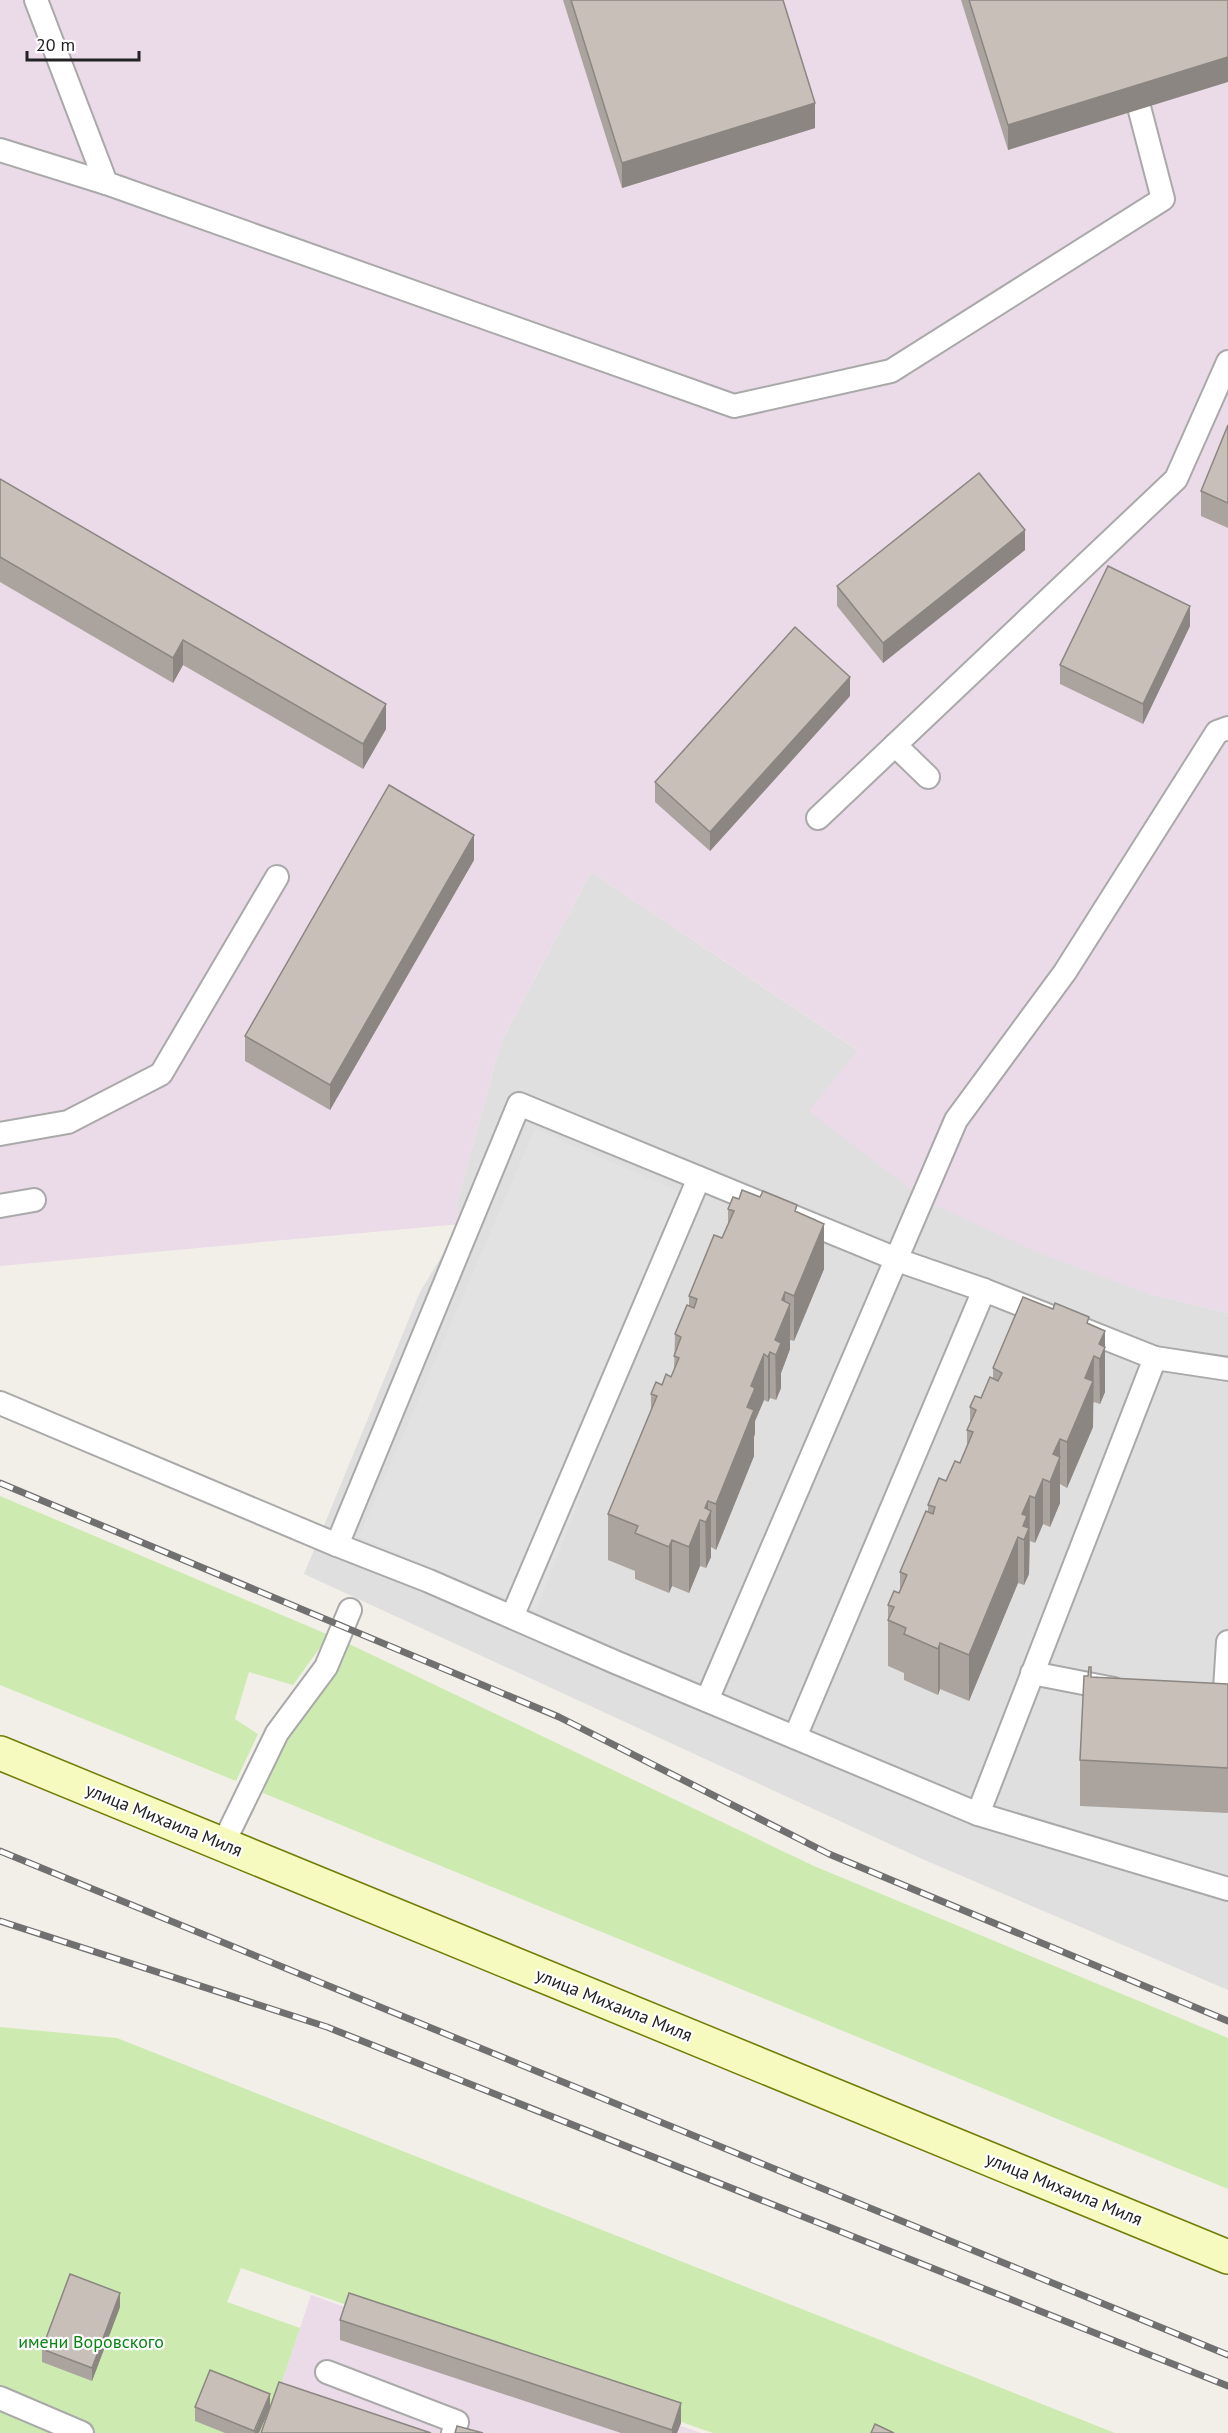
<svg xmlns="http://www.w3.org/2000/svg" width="1228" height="2433" viewBox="0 0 1228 2433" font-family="'PT Sans',sans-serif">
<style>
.residential{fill:#e0dfdf}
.industrial{fill:#ebdbe8}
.grass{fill:#cdebb0}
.parking{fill:#e2e2e2}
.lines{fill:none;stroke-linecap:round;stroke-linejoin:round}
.lane-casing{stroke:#a9a9a9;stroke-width:26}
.secondary-casing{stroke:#707d05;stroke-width:36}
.lane{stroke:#fff;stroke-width:22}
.secondary{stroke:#f7fabf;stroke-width:33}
.rail-casing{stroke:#707070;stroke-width:7}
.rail{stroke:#fff;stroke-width:4.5;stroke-dasharray:14;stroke-linecap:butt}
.wall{fill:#aba49e}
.shaded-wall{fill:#8b8681}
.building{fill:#c7bfb8;stroke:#8b8681;stroke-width:1.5}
.labels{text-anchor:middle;stroke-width:4.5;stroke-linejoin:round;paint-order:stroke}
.street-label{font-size:18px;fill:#222;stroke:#fff}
.park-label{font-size:18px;fill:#0c8416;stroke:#fff}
</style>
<rect width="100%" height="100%" fill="#f2efe9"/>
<path class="residential" d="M591 872 859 1051 1149 1294 1228 1313V1990L920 1858 304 1574 420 1292 461 1224 456 1206 501 1042Z"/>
<g class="industrial">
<path d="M0 0H1228V1313L1149 1294 1037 1252 928 1202 809 1111 858 1050 591 872 501 1042 456 1206 461 1224 0 1266Z"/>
<path d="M311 2295 701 2433H265Z"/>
</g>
<g class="grass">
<path d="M0 1496 329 1635 293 1685 249 1672 235 1719 258 1734 236 1781 0 1685Z"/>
<path d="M345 1642 814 1866 1228 2038V2189L263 1793 282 1738Z"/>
<path d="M0 2027 117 2038 1115 2433H713L241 2268 227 2302 300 2328 265 2433H0Z"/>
</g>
<path class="parking" d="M535 1129 696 1199 536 1611 359 1537Z"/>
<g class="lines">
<defs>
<g id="lane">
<path d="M36 0 106 183 734 406 891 371 1163 199 1132 80"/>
<path d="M0 150 106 183"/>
<path d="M895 745 928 777"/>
<path d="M818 818 1176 479 1228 362"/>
<path d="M0 1134 68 1122 161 1074 277 877"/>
<path d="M0 1206 34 1200"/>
<path d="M1155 1358 1228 1369"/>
<path d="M0 1403 337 1545 429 1581 615 1662 978 1814 1228 1889"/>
<path d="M337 1545 519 1104 906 1263 984 1290 1155 1358 978 1814"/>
<path d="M512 1617 699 1178"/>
<path d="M1032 1673 1114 1689"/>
<path d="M707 1700 956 1120 1065 972 1217 732 1228 728"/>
<path d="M1210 1707 1225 1689 1228 1642"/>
<path d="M795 1737 984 1290"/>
<path d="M223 1844 277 1733 326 1667 350 1610"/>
<path d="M327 2372 457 2422 453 2433"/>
<path d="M0 2398 82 2433"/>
</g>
<path id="secondary" d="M0 1753 1228 2257"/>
</defs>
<use href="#lane" class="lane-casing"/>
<use href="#secondary" class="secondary-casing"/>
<use href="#lane" class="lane"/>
<use href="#secondary" class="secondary"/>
<defs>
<g id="rail">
<path d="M0 1483 559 1717 829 1854 1228 2021"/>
<path d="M0 1851 1228 2355"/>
<path d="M0 1921 327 2027 1228 2386"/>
</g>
</defs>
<use href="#rail" class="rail-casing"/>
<use href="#rail" class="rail"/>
</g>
<g class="wall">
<path d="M563 0H783L815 128 622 188Z"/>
<path d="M961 0H1228L1008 150Z"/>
<path d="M1228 425V528L1201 516V491Z"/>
<path d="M0 479 386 729 363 769 183 665 173 683 0 582Z"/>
<path d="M1025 550 883 663 837 606V586Z"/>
<path d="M1190 626 1143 724 1060 684V665Z"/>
<path d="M850 696 710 851 655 802V782Z"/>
<path d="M474 860 330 1110 245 1061V1036Z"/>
<path d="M728 1209 797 1212 824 1269 794 1341 790 1340V1349L781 1373V1388L776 1400 770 1398 768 1402 764 1400 755 1421V1433L754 1437V1456L716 1550 711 1547V1557L706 1568 700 1566 689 1593 672 1586 669 1593 635 1579V1571L608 1560V1514L651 1410V1394L671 1377 674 1370 675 1334 689 1306V1296L722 1238 728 1225Z"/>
<path d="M1089 1324 1105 1331V1392L1100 1404 1094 1402 1093 1404V1427L1067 1488 1060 1484V1503L1050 1527 1043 1524 1035 1543 1030 1541 1029 1574 1024 1585 1018 1583 969 1701 940 1689 938 1695 904 1680V1673L888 1666V1605L900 1592V1572L928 1512V1505L960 1463 967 1445V1430L970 1423V1407L981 1398 993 1379V1368Z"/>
<path d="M1091 1677 1228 1684V1813L1080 1806V1760Z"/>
<path d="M120 2307 92 2381 42 2362V2349Z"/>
<path d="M340 2320 681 2423 677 2433H621L340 2340Z"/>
<path d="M195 2407 259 2433H225L195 2421Z"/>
</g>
<g class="shaded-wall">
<path d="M1228 57V82L1008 150V125Z"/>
<path d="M815 103V128L622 188V163Z"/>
<path d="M1025 530V550L883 663V643Z"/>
<path d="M1190 606V626L1143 724V704Z"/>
<path d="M183 640V665L173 683V658Z"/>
<path d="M850 677V696L710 851V832Z"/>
<path d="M386 704V729L363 769V744Z"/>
<path d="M474 835V860L330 1110V1085Z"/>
<path d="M824 1224V1269L794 1341V1296Z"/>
<path d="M785 1292V1315L790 1304V1349L781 1373V1388L776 1400 775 1340 782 1300Z"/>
<path d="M1105 1331V1392L1100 1404 1099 1344Z"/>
<path d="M770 1352V1398L768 1402V1357Z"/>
<path d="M764 1354V1400L755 1421V1433L754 1437V1456L716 1550V1504L747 1407 751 1386Z"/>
<path d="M1094 1356 1093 1427 1067 1488V1442L1085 1378Z"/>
<path d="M1060 1439V1503L1050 1527V1482L1053 1454Z"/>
<path d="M1043 1479V1524L1035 1543V1498Z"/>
<path d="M1030 1496 1029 1574 1024 1585V1540L1022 1514Z"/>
<path d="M708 1501V1517L711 1511V1557L706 1568 705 1508Z"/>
<path d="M700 1520V1566L689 1593V1547Z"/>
<path d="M1018 1537V1583L969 1701V1655Z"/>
<path d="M672 1540V1586L669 1593V1547Z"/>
<path d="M940 1643V1689L938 1695V1649Z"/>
<path d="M120 2293V2307L92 2381V2368Z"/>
<path d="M270 2394V2408L259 2433H254Z"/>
<path d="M681 2403V2423L677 2433H672V2430Z"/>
</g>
<g class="building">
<path d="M571 0H783L815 103 622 163Z"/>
<path d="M969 0H1228V57L1008 125Z"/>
<path d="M1228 425V503L1201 491Z"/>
<path d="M979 473 1025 530 883 643 837 586Z"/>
<path d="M0 479 386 704 363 744 183 640 173 658 0 557Z"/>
<path d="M1108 566 1190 606 1143 704 1060 665Z"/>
<path d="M795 627 850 677 710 832 655 782Z"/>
<path d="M389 785 474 835 330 1085 245 1036Z"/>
<path d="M742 1190 760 1197 763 1191 797 1205 795 1211 824 1224 794 1296 785 1292 782 1300 790 1304 775 1340 781 1343 776 1355 770 1352 768 1357 764 1354 751 1386 755 1388 747 1407 754 1410 716 1504 708 1501 705 1508 711 1511 706 1522 700 1520 689 1547 672 1540 669 1547 635 1533 638 1526 608 1514 657 1396 651 1394 656 1382 662 1385 666 1374 671 1377 679 1358 674 1356 681 1337 675 1334 687 1305 694 1308 697 1299 689 1296 714 1235 722 1238 734 1211 728 1209 733 1197 739 1199Z"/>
<path d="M1023 1297 1053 1309 1055 1303 1089 1317 1087 1323 1105 1331 1099 1344 1105 1347 1100 1359 1094 1356 1085 1378 1093 1381 1067 1442 1060 1439 1053 1454 1060 1457 1050 1482 1043 1479 1035 1498 1030 1496 1022 1514 1027 1516 1023 1526 1029 1528 1024 1540 1018 1537 969 1655 940 1643 938 1649 904 1634 906 1628 888 1620 894 1607 888 1605 894 1591 899 1593 907 1575 900 1572 926 1511 933 1514 935 1507 928 1505 939 1478 946 1481 955 1461 960 1463 973 1432 967 1430 976 1410 970 1407 975 1396 981 1398 990 1377 998 1381 1002 1373 993 1368Z"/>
<path d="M1089 1667H1091V1677L1228 1684V1768L1080 1760 1084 1676H1088Z"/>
<path d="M70 2274 120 2293 92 2368 42 2349Z"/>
<path d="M349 2293 681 2403 672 2430 340 2320Z"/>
<path d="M210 2370 270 2394 254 2431 195 2407Z"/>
<path d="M279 2382 431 2433H261Z"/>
<path d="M875 2424 894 2433H871Z"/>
<path d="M457 2426 483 2433H455Z"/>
</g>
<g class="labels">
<g class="street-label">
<text transform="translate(164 1820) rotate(22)" y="6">улица Михаила Миля</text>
<text transform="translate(614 2005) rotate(22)" y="6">улица Михаила Миля</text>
<text transform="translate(1064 2189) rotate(22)" y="6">улица Михаила Миля</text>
</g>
<g class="park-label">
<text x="91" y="2348">имени Воровского</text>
</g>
</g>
<path d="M27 51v9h112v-9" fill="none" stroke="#222222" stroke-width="3"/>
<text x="36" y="51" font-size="18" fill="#222222" stroke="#ffffff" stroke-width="4.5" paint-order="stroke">20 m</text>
</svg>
